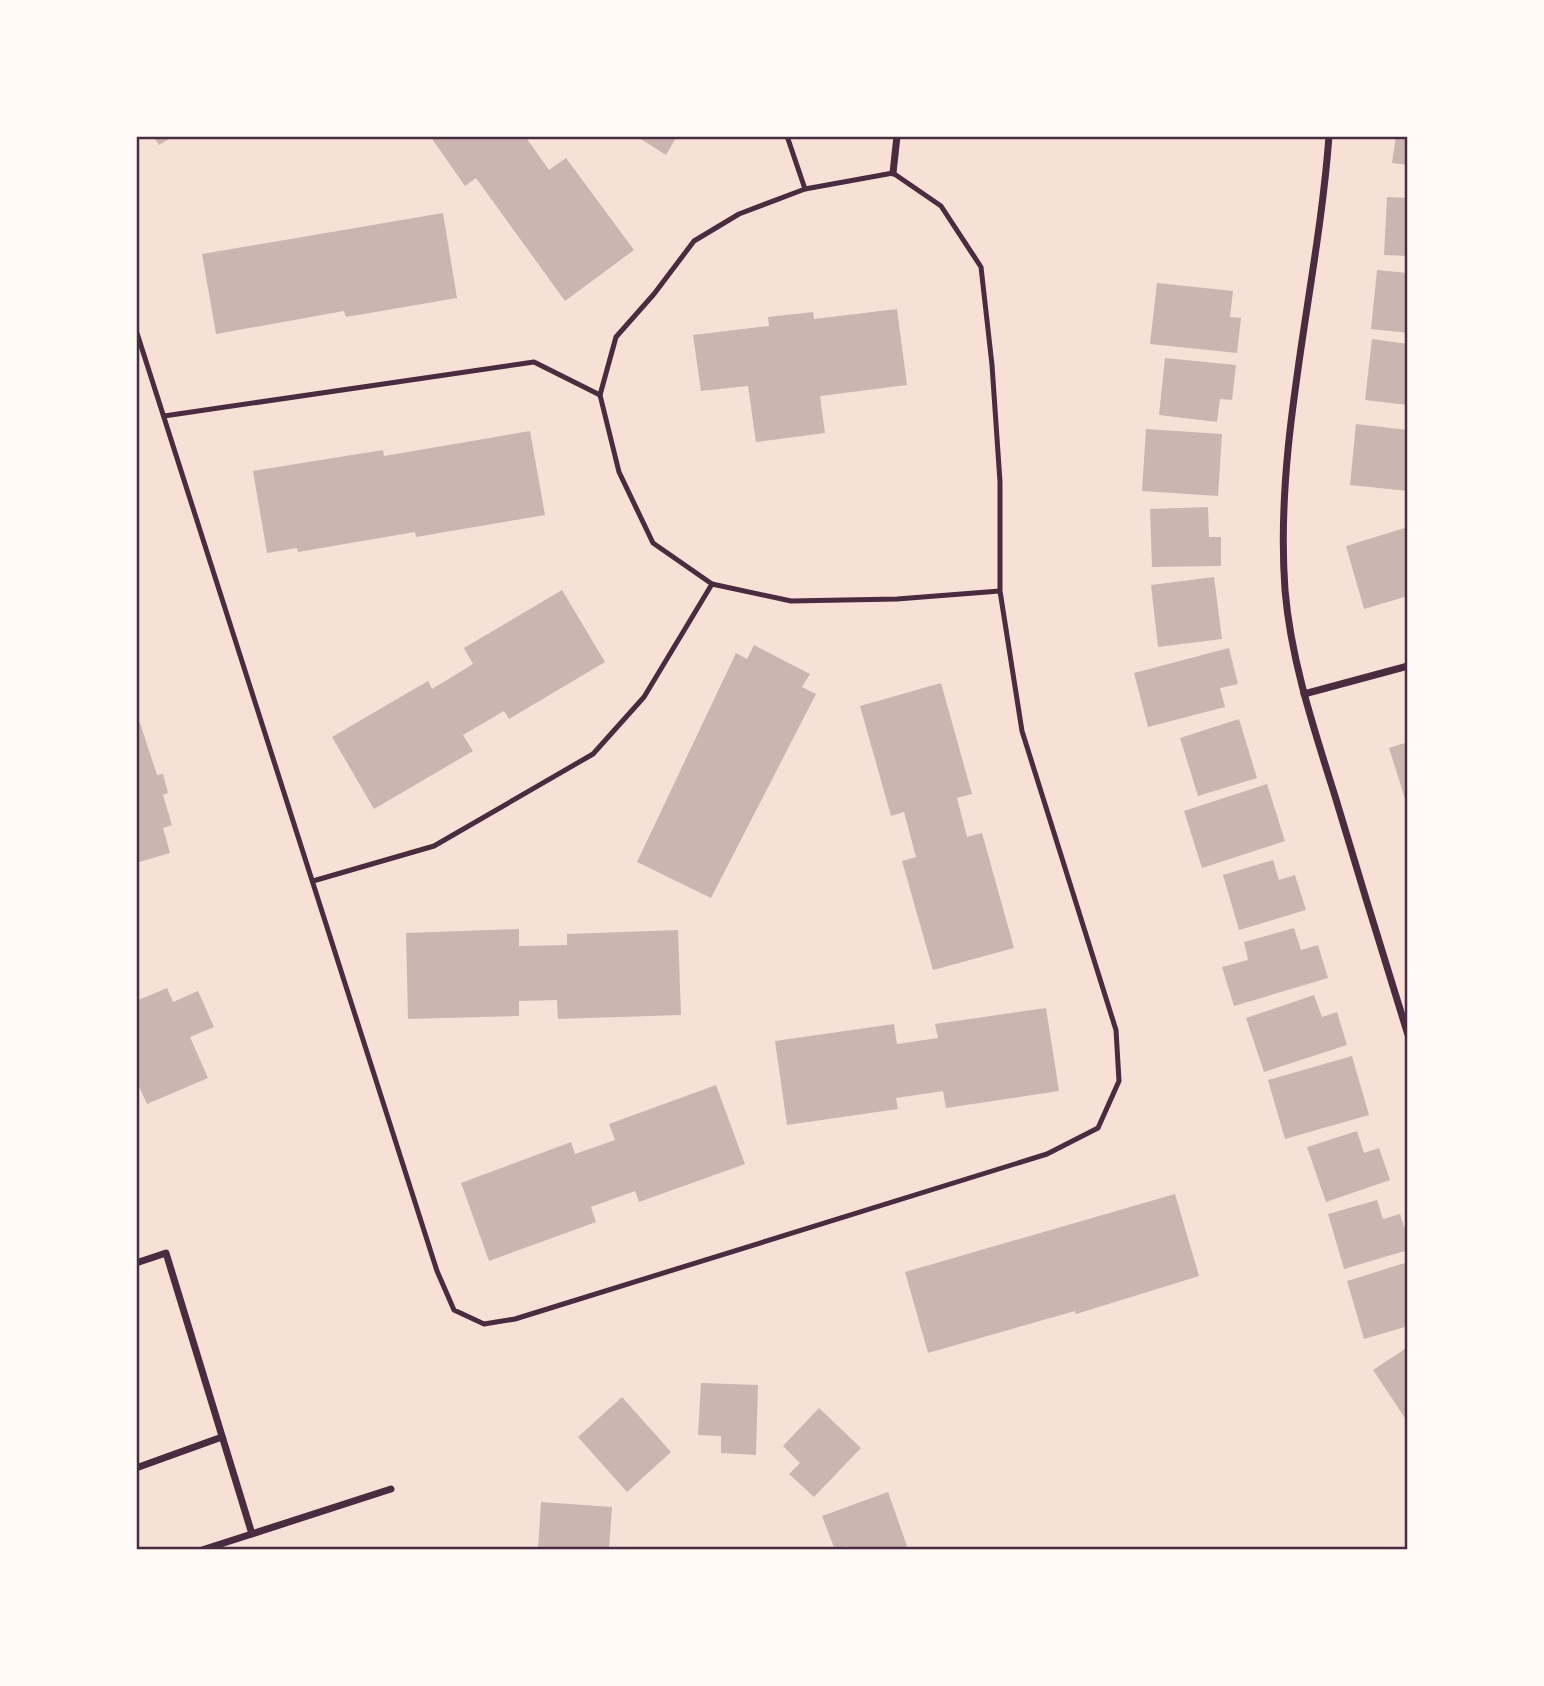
<svg xmlns="http://www.w3.org/2000/svg" width="1544" height="1686" viewBox="0 0 1544 1686" font-family="'PT Sans',sans-serif">
<style>
.building{fill:#ccb4b1}
.lines{fill:none;stroke-linecap:round;stroke-linejoin:round}
.service{stroke:#4a2c40;stroke-width:5}
.minor{stroke:#4a2c40;stroke-width:7}
.neatline{fill:none;stroke:#4a2c40;stroke-width:2.5}
</style>
<rect width="100%" height="100%" fill="#f7e1d7"/>
<g class="building">
<path d="M153 136H174L159 145Z"/>
<path d="M430 136H525L549 170 566 158 634 250 565 301 476 178 465 186Z"/>
<path d="M636 136H677L666 155Z"/>
<path d="M1396 136H1408V165L1392 163Z"/>
<path d="M1387 197 1408 198V256L1384 255Z"/>
<path d="M443 213 457 298 346 317 344 311 216 334 202 254Z"/>
<path d="M1377 270 1408 273V333L1371 329Z"/>
<path d="M1157 283 1233 291 1230 317 1241 318 1237 353 1150 344Z"/>
<path d="M897 309 907 385 820 396 825 433 756 442 748 386 701 391 693 335 769 326 768 317 813 312 814 319Z"/>
<path d="M1372 339 1408 344V405L1365 400Z"/>
<path d="M1165 358 1236 365 1232 400 1220 399 1217 422 1159 415Z"/>
<path d="M1356 424 1408 430V491L1350 485Z"/>
<path d="M1146 429 1222 434 1218 496 1142 491Z"/>
<path d="M530 431 545 515 416 537 415 532 298 552 297 548 267 553 253 471 383 450 384 456Z"/>
<path d="M1208 507 1209 537H1221V566L1152 567 1150 509Z"/>
<path d="M1408 527V596L1364 609 1346 546Z"/>
<path d="M1214 577 1222 639 1158 647 1151 585Z"/>
<path d="M562 590 605 662 509 719 504 711 463 735 473 751 374 809 332 737 428 681 432 689 473 664 464 648Z"/>
<path d="M754 645 810 674 802 687 816 694 711 898 637 862 736 653 747 659Z"/>
<path d="M1229 648 1238 684 1220 688 1225 707 1148 727 1134 673Z"/>
<path d="M941 683 972 794 957 798 967 837 982 833 1014 948 933 970 902 861 916 857 904 812 891 816 860 706Z"/>
<path d="M1239 719 1257 778 1198 796 1180 738Z"/>
<path d="M140 723 157 775 163 774 168 793 163 795 172 825 163 828 170 853 136 863V724Z"/>
<path d="M1408 742V805H1407L1389 748Z"/>
<path d="M1267 784 1285 841 1202 868 1184 811Z"/>
<path d="M1273 860 1279 880 1295 875 1306 910 1239 930 1223 875Z"/>
<path d="M1294 928 1301 950 1318 945 1328 978 1234 1006 1222 967 1248 960 1244 942Z"/>
<path d="M519 929V946L567 945V934L678 930 681 1015 558 1019 557 1000 519 1001V1016L408 1019 406 933Z"/>
<path d="M167 988 173 1002 198 991 214 1027 190 1037 208 1078 147 1104 136 1080V1001Z"/>
<path d="M1314 995 1322 1017 1337 1012 1347 1045 1264 1072 1246 1018Z"/>
<path d="M1046 1008 1059 1091 946 1108 943 1091 896 1098 898 1109 787 1125 775 1041 894 1024 897 1044 938 1038 935 1024Z"/>
<path d="M1352 1056 1369 1115 1285 1139 1268 1080Z"/>
<path d="M716 1085 745 1164 639 1202 635 1191 591 1207 596 1222 489 1261 461 1183 571 1142 575 1154 615 1140 609 1124Z"/>
<path d="M1357 1131 1364 1153 1379 1148 1390 1180 1326 1202 1307 1147Z"/>
<path d="M1175 1194 1199 1276 1076 1314 1075 1311 928 1353 905 1272Z"/>
<path d="M1377 1200 1383 1219 1400 1214 1408 1239V1250L1344 1269 1328 1214Z"/>
<path d="M1408 1262V1326L1364 1339 1347 1281Z"/>
<path d="M1408 1347V1417L1405 1418 1373 1370Z"/>
<path d="M701 1383 758 1385 756 1455 721 1453V1436L698 1435Z"/>
<path d="M622 1397 671 1452 627 1492 578 1437Z"/>
<path d="M819 1408 861 1448 814 1497 789 1474 800 1463 783 1446Z"/>
<path d="M888 1492 907 1546 898 1550H849L847 1546 835 1550 822 1516Z"/>
<path d="M541 1502 612 1507 609 1550H538Z"/>
</g>
<g class="lines">
<g class="service">
<path d="M787 136 805 189"/>
<path d="M136 330 437 1271 454 1310 484 1324 515 1319 1047 1154 1098 1128 1119 1081 1116 1030 1022 731 1000 591V482L992 365 981 267 941 206 893 173 805 189 739 214 694 241 654 294 616 337 600 395 619 472 653 543 712 584 791 601 897 599 1000 591"/>
<path d="M164 416 534 362 600 395"/>
<path d="M313 881 434 846 593 754 644 697 712 584"/>
</g>
<g class="minor">
<path d="M1329 136C1318 286 1274 440 1285 590 1291 661 1314 729 1335 796 1359 876 1383 955 1408 1035"/>
<path d="M893 173 897 136"/>
<path d="M1304 694 1408 666"/>
<path d="M136 1263 166 1253 252 1534"/>
<path d="M136 1468 222 1437"/>
<path d="M202 1550 391 1489"/>
</g>
</g>
<rect width="1544" height="1686" fill="none" stroke="#fffaf5" stroke-width="276"/>
<rect x="138" y="138" width="1268" height="1410" class="neatline"/>
</svg>
